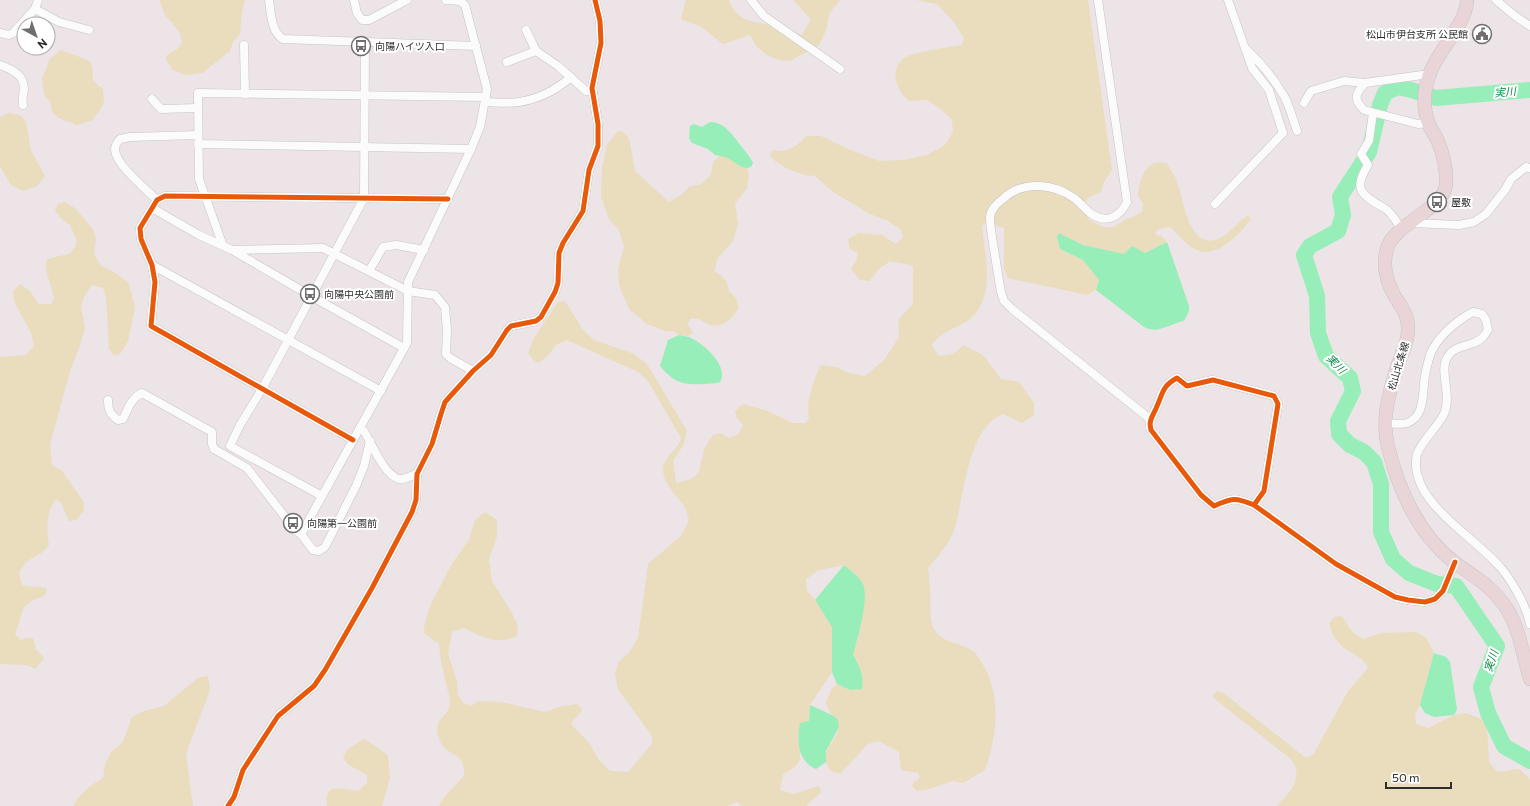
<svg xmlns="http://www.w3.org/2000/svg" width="1530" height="806" viewBox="0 0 1530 806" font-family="Commissioner,'Noto Sans JP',sans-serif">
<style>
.green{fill:#e9ddbd}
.water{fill:#97eeb9}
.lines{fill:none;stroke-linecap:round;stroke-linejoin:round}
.river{stroke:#97eeb9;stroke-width:16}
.minor-casing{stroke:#c5c5c5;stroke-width:9}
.primary-casing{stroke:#c6c4c4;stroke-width:14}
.minor{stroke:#fcfbfb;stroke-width:8}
.primary{stroke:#e9d5d8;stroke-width:13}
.cycleway-casing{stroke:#fff;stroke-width:8}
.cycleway{stroke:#e8590c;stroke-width:5}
.labels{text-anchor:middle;stroke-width:4;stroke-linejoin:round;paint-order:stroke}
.poi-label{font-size:10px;fill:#2e2e2e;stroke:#fff;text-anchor:start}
.street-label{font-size:10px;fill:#2e2e2e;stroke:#fff}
.water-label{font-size:11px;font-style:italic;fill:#0b8847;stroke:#fff}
</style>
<rect width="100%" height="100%" fill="#ece4e6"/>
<g class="green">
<path d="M159 0H245L242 12 240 34 233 42 230 51 202 73 185 75 173 70 166 60V56C170 53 176 51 179 47 189 37 170 22 165 15 162 10 162 5 159 0Z"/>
<path d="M686 0H729C737 25 758 21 778 26 786 28 794 32 802 35L811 19 793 0H840L829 14 826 31 819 45 790 61 778 60 767 55 757 47 750 35 723 44 700 26 681 19Z"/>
<path d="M916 0H1088L1112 170 1104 182 1101 192 1089 197 1085 202 1088 219 1103 227H1114L1126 219 1133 217 1142 212 1143 204 1138 196C1139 184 1142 169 1154 163 1158 162 1164 163 1167 163 1170 169 1174 175 1177 182 1184 199 1188 247 1215 240 1230 236 1236 221 1249 215L1251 219C1239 235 1214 262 1193 248 1184 243 1178 233 1170 227L1159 229 1155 232 1156 235 1161 236 1167 242C1160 246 1151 252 1144 253 1115 258 1084 246 1059 233L1060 249 1083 260 1099 280 1096 290 1087 295 1008 278 1004 269V228L985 223 982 226C985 258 997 299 967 321 954 329 941 332 932 345L938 356 953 354 964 345 984 356 1001 379 1019 382 1034 403V415L1022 423 1003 414C967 428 965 494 955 527 951 542 938 556 928 568 929 576 930 584 930 592 931 601 929 621 934 629 943 644 960 642 973 651 977 653 979 660 982 663 1002 695 997 737 985 770L963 783 953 781 929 789 917 791 912 786 914 782 920 778 918 773 901 770 899 752 878 741 868 744 841 773C836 773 831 772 828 767 819 751 837 741 839 727 840 719 833 717 829 711 828 709 827 705 826 702L832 688 837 684 850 690 858 664 853 655C857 640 871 595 862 582 858 576 850 570 844 565L819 570 806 579 807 591 815 600 832 627V672L810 705 809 721 798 736C801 756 804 765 783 774L780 790 794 794 819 786 821 792 806 806H742L737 802 727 806H439L445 796 464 776C465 749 447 758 440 741 430 718 450 718 450 702 450 696 447 689 446 684 443 670 440 658 439 644L425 634 424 627 428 611 433 600 453 562 469 540 475 520 485 512 497 520V537L489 559 492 581 512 613 518 625 517 636C496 645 484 638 464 628L452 632 448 654 457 681 458 695 463 703 471 706 479 701 501 702 545 712 563 706 578 704 582 710C579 716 574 718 571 724L589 743 599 760 610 771 628 772 652 744V736L618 689 615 673 619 661 629 653 638 638 648 564 682 535 689 520C688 516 686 510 684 506 676 494 659 480 664 464 667 455 678 449 681 438L648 381 638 372 567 340 556 345 547 357 538 363 532 359 528 353 534 338 558 302 565 301 583 330 594 340 634 354 647 364 687 431 684 444 673 461 676 483C703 477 697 475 704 451 705 445 710 440 713 435L720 433 729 438 739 434 743 425 737 418 735 411 743 404 765 410 793 423H805L809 418C806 400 813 381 821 365L836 367 849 373 865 376 884 360 899 337 898 320 913 304V266C905 262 898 264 890 261L880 268 869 281 860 280 851 269 856 261 858 253 850 249 848 239 859 233 882 235 896 244 903 238 900 229 888 221 870 214 833 192 815 176 804 175 786 168 775 161 770 155 773 150C790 153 795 147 806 136H821L848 149 879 161 903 160 927 155 945 145 953 132 952 120 942 110 927 100 909 101C901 93 899 91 896 80 894 71 897 64 904 58 912 53 951 46 962 45L964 38 953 21 937 4Z"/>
<path d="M61 50 90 61C97 76 86 77 103 89L104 103 93 120 77 125 58 118 52 111 50 101 44 95 42 79 50 59Z"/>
<path d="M9 113 20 115 26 122 31 151 45 176 37 186 23 191 11 185 0 166V117Z"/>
<path d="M622 131 629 138 635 171 669 202 681 195 690 186 700 185 711 175 713 162 720 156 726 157 747 168 749 174 747 188 735 204 738 223 733 241 718 258 714 271 722 276 727 283 729 291 735 297 739 307C734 316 723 329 711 325 702 322 700 317 690 319L688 324 693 333 688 336 679 335 673 331H665L647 324 629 309 619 285 618 269 624 247 619 230 609 219 601 197 602 168 607 145 617 132Z"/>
<path d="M65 202 76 209 94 231 96 240 94 254 101 266 112 271 128 282 135 307 128 341 120 354 114 355 109 349 106 297 103 288 92 285 85 295 81 306 85 328 79 348 70 371 50 445 52 465 62 471 83 501 84 510 76 520 69 521 61 503 56 499C46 514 46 527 49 545L44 551 26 562 19 573 22 585C31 588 39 585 47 589L44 596C18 604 24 612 15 634L21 640 27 638H33L36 649 44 658 35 669 27 665 0 664V357L26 355 34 346 31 333 14 301 13 291 20 284 30 291 39 304H52L54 297 46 270 47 260C63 251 71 262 77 240L70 225 61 218 55 210 58 204Z"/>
<path d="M1342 616C1348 626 1353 635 1364 639L1381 633 1416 632 1426 637 1434 653 1420 705 1415 714 1416 724 1428 728 1454 715 1466 713 1481 719 1487 726 1489 762 1497 772 1519 769 1530 779V806H1277C1290 792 1304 779 1292 760L1215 699 1213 697 1214 694 1217 691 1222 692 1306 758 1313 755 1348 691 1368 668C1363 657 1353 654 1344 648 1336 642 1332 633 1329 624L1334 617Z"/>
<path d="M208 676 210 690 186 754 193 806H73C79 794 91 785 103 778L105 765 111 752 123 742 132 717 144 711 164 706 198 678Z"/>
<path d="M364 739 377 747 388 756 390 778 382 806H327C323 781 342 790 358 791L367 783V775L349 765 343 758 348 749Z"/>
</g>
<g class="water">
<path d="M710 122C724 121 734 137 742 147 746 153 750 156 753 163L751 167 747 168 742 167 726 157 715 155 708 149 692 143 689 138 690 126 694 124 702 127Z"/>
<path d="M1059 233 1083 245 1124 254 1132 246 1145 253 1167 242 1189 306V311L1184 321C1171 323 1157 335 1144 327L1096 290 1099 280 1083 260 1060 249 1057 237Z"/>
<path d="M679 335C682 336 686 336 689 337 702 342 730 366 720 382 715 384 710 383 704 384 682 385 675 383 660 366L668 340Z"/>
<path d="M844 565C850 570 858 576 862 582 871 595 857 640 853 655 860 667 864 675 862 689L850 690 837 684 832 672V627L815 600Z"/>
<path d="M1434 653 1446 657 1450 662 1457 710 1454 715 1434 717 1425 713 1420 705Z"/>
<path d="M810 705 834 716 838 720 839 727 826 751V762L816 769C797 761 797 740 800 723L809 721Z"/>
</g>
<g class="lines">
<path class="river" d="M1530 90 1436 98 1411 90 1398 87 1385 93 1380 105 1369 152 1340 197 1343 215 1338 231 1310 246 1304 255 1317 296 1318 333 1326 356 1350 378 1353 391 1338 421 1339 434 1350 445 1364 452 1374 462 1381 484V532L1393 559 1409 573 1437 584 1456 586 1497 646 1481 687 1488 713 1504 746 1530 761"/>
<defs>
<g id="minor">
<path d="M269 0C271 13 271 32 283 39L476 46"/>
<path d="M354 0 357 13 362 20H369L407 0"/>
<path d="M751 0 764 16 840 69"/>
<path d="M1098 0 1127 202C1120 216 1108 224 1093 215 1086 211 1081 203 1074 198 1054 184 1024 180 1004 198 998 203 991 208 990 217 990 226 992 235 993 244 996 260 998 276 1001 292L1004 301 1012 309 1150 419"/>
<path d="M1496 0 1515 16 1530 26"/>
<path d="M35 9 59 22 89 30"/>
<path d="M42 24 46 15"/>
<path d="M526 30 536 51"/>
<path d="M0 33 9 35 13 33 35 9 38 0"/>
<path d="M244 45 245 94"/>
<path d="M34 50V48"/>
<path d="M1247 50C1261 63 1274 79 1284 96 1290 107 1293 120 1297 131"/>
<path d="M507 62 536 51 558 66 586 91H593"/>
<path d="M0 65C11 69 24 74 24 89 23 95 22 99 23 105"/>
<path d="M152 99 161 109 198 108"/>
<path d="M485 102C495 102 508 104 519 102 539 99 556 90 571 77"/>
<path d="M1304 103 1311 91 1344 81 1365 83"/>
<path d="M1373 113 1369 141 1361 154 1368 165C1352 190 1362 195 1384 208 1392 212 1397 223 1402 230"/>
<path d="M1428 123 1418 124 1364 110C1353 99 1355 94 1365 83L1429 74"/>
<path d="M198 144 471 149"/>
<path d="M157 200C146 189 116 165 115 150 115 145 117 142 120 139L130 137 198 135"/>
<path d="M1215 204 1283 133 1269 90 1252 68 1228 0"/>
<path d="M152 208 199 235 232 250 311 296 404 348"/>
<path d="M1410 223 1459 225 1474 222 1486 214 1505 190 1511 179 1526 167 1530 168"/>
<path d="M223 246 199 179 198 93 486 97"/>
<path d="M232 250 323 248 408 291 435 295 445 307 447 330 446 354 450 358 473 371"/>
<path d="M152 265 381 391"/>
<path d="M369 271 383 247 396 245 424 250"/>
<path d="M108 400C108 410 110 414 118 420L123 419C128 409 131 398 142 393L212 432V444L214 449 247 468 296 531 301 534 313 550 319 551 325 547 356 486 364 466 370 441"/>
<path d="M1386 423C1392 423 1401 425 1407 423 1426 416 1422 392 1425 376 1426 370 1428 362 1430 355 1437 337 1456 321 1473 312L1482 314 1486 320 1488 330C1486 332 1485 335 1483 337 1472 349 1454 342 1446 360 1440 373 1452 396 1444 414 1437 428 1423 439 1417 454 1416 457 1416 460 1416 463 1415 505 1476 538 1501 568 1512 581 1527 607 1530 624"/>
<path d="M360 428 364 431C372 444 384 475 399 479 405 480 411 475 417 474"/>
<path d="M353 440 151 326 155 282 152 265 141 239 140 228 157 200 165 196 448 199"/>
<path d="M322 496 230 446 240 425 262 389 364 198 365 42"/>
<path d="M1254 505 1264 491 1278 404 1274 396 1213 380 1187 386 1177 378C1162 386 1163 393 1157 406 1154 415 1148 419 1151 430L1201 495 1214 506C1232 498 1235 497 1254 505L1336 564 1395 597 1408 600 1425 602 1435 599 1443 591 1455 562"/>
<path d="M301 534 407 343 408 282 471 149 480 127 487 89 465 5 460 1 446 0"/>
<path d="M228 806 234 797 243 770 278 716 314 686 325 670 372 588 412 512 416 500 417 474 432 444 441 414 445 402 473 371 491 355 507 330 511 326 536 321 541 317 555 292 558 283 559 253 563 243 583 211 589 170 598 146V124L592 88 601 43 600 21 595 0"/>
</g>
<path id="primary" d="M1467 0C1467 24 1436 52 1429 76 1424 90 1423 107 1428 122 1430 128 1434 134 1437 139 1443 152 1447 170 1446 185 1444 208 1397 223 1388 246 1382 262 1386 280 1394 295 1401 307 1409 315 1408 330 1408 343 1401 355 1397 367 1389 393 1381 420 1388 447 1399 491 1419 535 1455 563 1475 577 1494 588 1507 609 1520 630 1523 656 1530 679"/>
</defs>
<use href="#minor" class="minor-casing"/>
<use href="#primary" class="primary-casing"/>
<use href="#minor" class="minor"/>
<use href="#primary" class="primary"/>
<defs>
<g id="cycleway">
<path d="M353 440 151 326 155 282 152 265 141 239 140 228 157 200 165 196 448 199"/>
<path d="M1254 505 1264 491 1278 404 1274 396 1213 380 1187 386 1177 378C1162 386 1163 393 1157 406 1154 415 1148 419 1151 430L1201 495 1214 506C1232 498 1235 497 1254 505L1336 564 1395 597 1408 600 1425 602 1435 599 1443 591 1455 562"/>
<path d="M228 806 234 797 243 770 278 716 314 686 325 670 372 588 412 512 416 500 417 474 432 444 441 414 445 402 473 371 491 355 507 330 511 326 536 321 541 317 555 292 558 283 559 253 563 243 583 211 589 170 598 146V124L592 88 601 43 600 21 595 0"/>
</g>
</defs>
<use href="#cycleway" class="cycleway-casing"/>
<use href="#cycleway" class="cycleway"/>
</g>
<defs>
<symbol id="civic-ring" viewBox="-11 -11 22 22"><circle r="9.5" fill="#fff" stroke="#706e6e" stroke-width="1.5"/><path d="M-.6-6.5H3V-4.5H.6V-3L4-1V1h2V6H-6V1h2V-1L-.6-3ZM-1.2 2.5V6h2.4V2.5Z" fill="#706e6e"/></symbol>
<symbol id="bus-ring" viewBox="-11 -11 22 22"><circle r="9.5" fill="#fff" stroke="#706e6e" stroke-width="1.5"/><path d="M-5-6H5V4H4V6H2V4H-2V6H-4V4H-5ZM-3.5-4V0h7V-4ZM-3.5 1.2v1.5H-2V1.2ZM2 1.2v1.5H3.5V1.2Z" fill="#706e6e"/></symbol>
</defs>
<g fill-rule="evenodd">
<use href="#civic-ring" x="1471" y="23" width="22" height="22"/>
<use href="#bus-ring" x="350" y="35" width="22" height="22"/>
<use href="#bus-ring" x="1426" y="191" width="22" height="22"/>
<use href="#bus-ring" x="299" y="283" width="22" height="22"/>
<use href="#bus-ring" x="282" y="512" width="22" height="22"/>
</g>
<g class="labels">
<g class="poi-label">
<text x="1468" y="38" text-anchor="end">松山市伊台支所 公民館</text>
<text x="375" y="50">向陽ハイツ入口</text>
<text x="1451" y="206">屋敷</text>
<text x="324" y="298">向陽中央公園前</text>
<text x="307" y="527">向陽第一公園前</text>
</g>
<g class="street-label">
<text transform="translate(1398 366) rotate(-73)" y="4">松山北条線</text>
</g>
<g class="water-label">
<text transform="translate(1505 92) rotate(-5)" y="4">実川</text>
<text transform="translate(1336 364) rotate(45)" y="4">実川</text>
<text transform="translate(1491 661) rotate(-71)" y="4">実川</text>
</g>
</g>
<g transform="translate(36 36) rotate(140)"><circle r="19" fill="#ffffff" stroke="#ababab"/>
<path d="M0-3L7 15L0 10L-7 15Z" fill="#706e6e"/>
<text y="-6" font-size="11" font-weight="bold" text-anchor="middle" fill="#2e2e2e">N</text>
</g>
<path d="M1386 782v6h65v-6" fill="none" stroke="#2e2e2e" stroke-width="2"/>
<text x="1392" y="782" font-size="12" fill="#2e2e2e" stroke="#ffffff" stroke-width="3" paint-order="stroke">50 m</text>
</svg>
